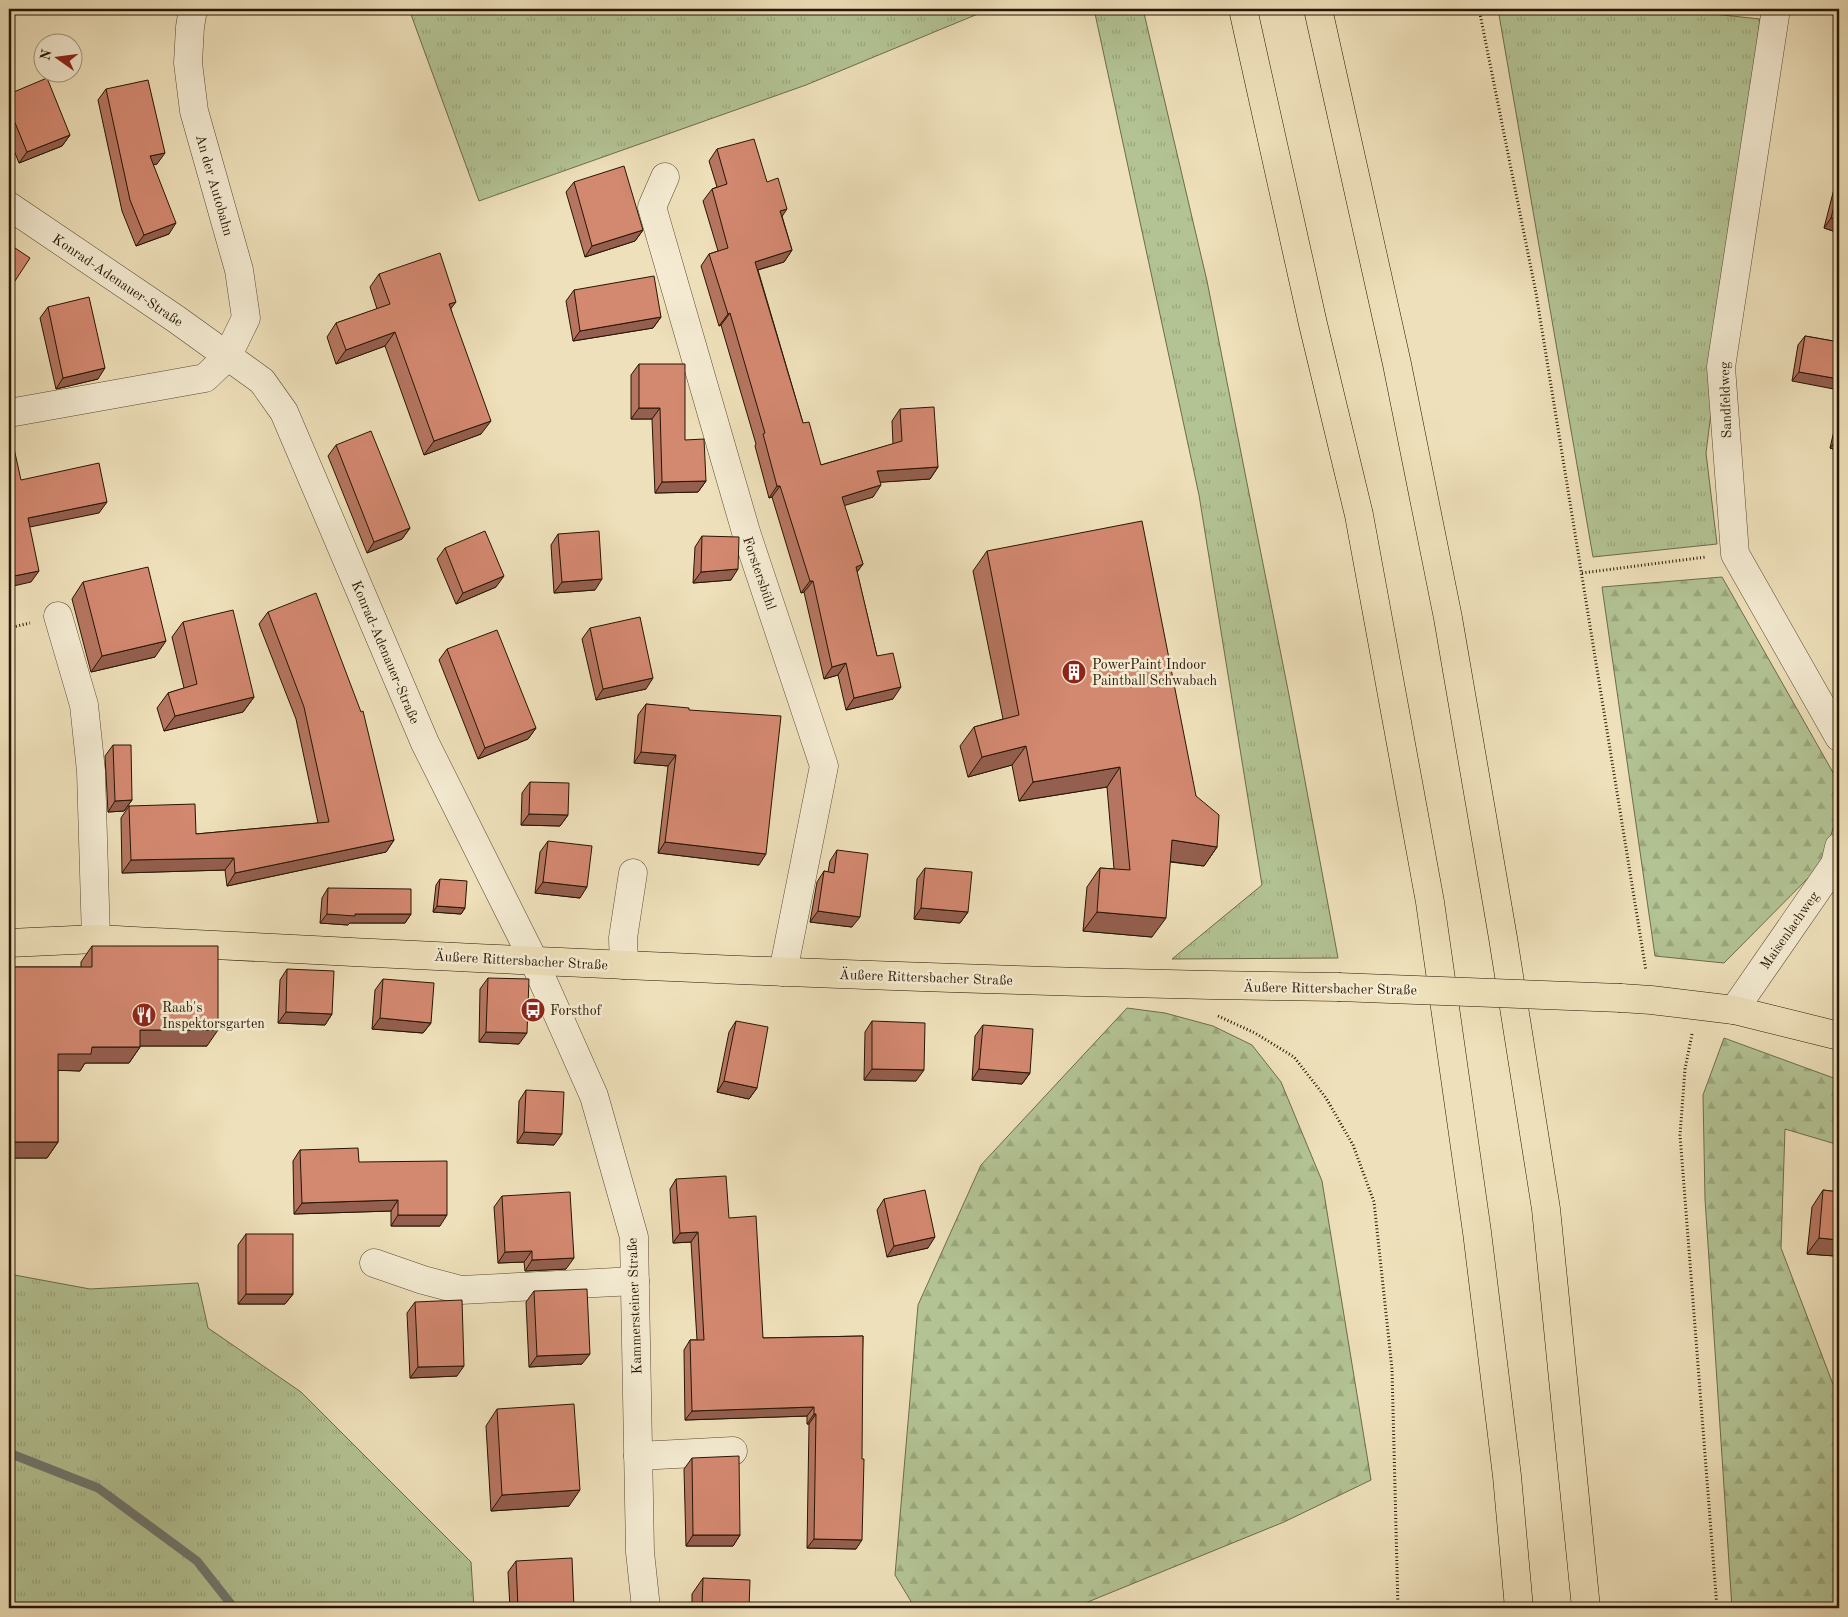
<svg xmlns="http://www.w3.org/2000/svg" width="1848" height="1617" viewBox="0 0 1848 1617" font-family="'Old Standard TT',serif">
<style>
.grass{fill:url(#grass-tufts);stroke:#6d6c4b}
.forest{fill:url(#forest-firs);stroke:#6d6c4b}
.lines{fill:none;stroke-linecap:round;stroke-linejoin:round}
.stream{stroke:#6f7871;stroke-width:9}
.minor-casing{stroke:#594830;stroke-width:29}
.major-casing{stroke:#271502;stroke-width:29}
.highway-casing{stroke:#271502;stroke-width:29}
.path{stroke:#271502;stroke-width:3;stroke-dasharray:1 2.5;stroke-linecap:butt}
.minor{stroke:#f4ebd2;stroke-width:28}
.major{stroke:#eee0ba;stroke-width:28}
.highway{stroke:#eee0ba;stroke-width:28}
.major-bridge-casing{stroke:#271502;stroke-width:29;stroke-linecap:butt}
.major-bridge{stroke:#eee0ba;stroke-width:28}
.wall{fill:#b57560;stroke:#271502}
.shaded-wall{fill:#945f4e;stroke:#271502}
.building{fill:#d38870;stroke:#271502}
.labels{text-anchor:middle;stroke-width:5;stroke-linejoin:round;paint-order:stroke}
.street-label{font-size:14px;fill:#271502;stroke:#f4ebd2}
.poi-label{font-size:14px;fill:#271502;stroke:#f4ebd2;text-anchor:start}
</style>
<defs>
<pattern id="grass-tufts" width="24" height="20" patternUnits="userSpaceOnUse" patternTransform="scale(1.25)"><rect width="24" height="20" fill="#b3c394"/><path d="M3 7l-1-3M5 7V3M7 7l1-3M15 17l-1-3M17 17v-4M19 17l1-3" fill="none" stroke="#9aa77e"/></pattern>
<pattern id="forest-firs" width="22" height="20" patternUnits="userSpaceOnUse" patternTransform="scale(1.25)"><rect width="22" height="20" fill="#b3c394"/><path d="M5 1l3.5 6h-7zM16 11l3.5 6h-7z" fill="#9aa77e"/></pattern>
</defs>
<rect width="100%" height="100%" fill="#eee0ba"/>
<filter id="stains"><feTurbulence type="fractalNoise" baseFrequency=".004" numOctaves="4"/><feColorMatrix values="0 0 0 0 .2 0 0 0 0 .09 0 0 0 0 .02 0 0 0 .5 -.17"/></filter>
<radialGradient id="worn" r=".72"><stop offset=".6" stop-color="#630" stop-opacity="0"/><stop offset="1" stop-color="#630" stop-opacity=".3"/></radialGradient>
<g class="grass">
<path d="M409 9H990L806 85 479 201Z"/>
<path d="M1094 9H1143L1207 281 1289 695 1338 958 1172 959 1262 885 1199 495Z"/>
<path d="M1498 9H1666L1760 19 1706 453 1717 544 1593 557Z"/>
<path d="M9 1274 90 1289 198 1283 208 1328 301 1392 471 1562 474 1608H9Z"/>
</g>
<g class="forest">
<path d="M1722 577 1839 783V809L1822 864 1724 963 1655 956 1602 587Z"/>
<path d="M1127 1008 1165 1013 1213 1026 1252 1045 1281 1082 1322 1181 1371 1480 1284 1522 1073 1608H915L895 1575 918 1305 981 1165Z"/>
<path d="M1724 1038 1839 1080V1145L1785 1129 1781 1248 1839 1400V1608H1732L1705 1199 1703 1095Z"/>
</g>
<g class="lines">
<path class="stream" d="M9 1453 98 1488 197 1561 234 1608"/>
<defs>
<g id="minor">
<path d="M1776 9 1721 367 1735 554 1839 737"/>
<path d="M665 177 652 207 746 532 824 766 783 972"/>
<path d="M9 206 176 319 262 381 284 412 425 743 534 961 594 1096 634 1237 640 1552 646 1608"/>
<path d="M9 413 205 378 227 357 246 318 239 270 194 111 188 63 190 27 193 9"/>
<path d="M58 616 84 705 91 771 96 939"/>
<path d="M624 965 623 938 633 873"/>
<path d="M1734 1010 1835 864 1839 847"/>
<path d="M374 1263 423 1280 461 1290 635 1281"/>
<path d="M638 1456 733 1451"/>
</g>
<g id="major">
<path d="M9 943 96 939C510 960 924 982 1338 987"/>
<path d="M1621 998 1651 1000 1734 1010 1839 1036"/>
</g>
<g id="highway">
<path d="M1243 9 1313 324 1359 515 1430 902 1477 1232 1507 1476 1519 1608"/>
<path d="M1318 9 1397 364 1448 618 1503 938 1546 1209 1586 1608"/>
</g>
</defs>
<use href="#minor" class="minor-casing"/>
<use href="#major" class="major-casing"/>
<use href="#highway" class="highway-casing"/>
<g class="path">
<path d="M1479 9 1536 293 1646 971"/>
<path d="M1582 573 1706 557"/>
<path d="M9 628 30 623"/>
<path d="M1218 1016 1255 1033 1294 1057 1326 1098 1353 1145 1374 1202 1392 1369 1398 1608"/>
<path d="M1692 1034 1685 1069 1680 1135 1717 1608"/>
</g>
<use href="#minor" class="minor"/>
<use href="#major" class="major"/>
<use href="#highway" class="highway"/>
<defs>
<path id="major-bridge" d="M1338 987 1621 998"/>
</defs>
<use href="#major-bridge" class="major-bridge-casing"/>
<use href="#major-bridge" class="major-bridge"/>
</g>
<g class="wall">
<path d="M106 89 157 164H153L169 234 136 246 122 211 98 100Z"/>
<path d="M9 94 70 135 62 146 19 163 9 138Z"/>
<path d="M717 149 767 182 782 216 792 250 784 262 758 270 803 423 821 465 893 444 892 421 900 409 938 467 930 479 880 482 873 497 844 505 863 564 857 572 877 656 893 699 846 710 838 675 824 679 804 592 801 593 772 497 769 498 755 446 756 444 721 325 719 326 701 266 709 254 718 251 703 201 712 189 717 187 709 161Z"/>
<path d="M1839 179V233L1824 228 1835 185Z"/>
<path d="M574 182 643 230 635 241 585 257 566 192Z"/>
<path d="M379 274 451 309 481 434 424 455 385 346 336 364 327 337 336 323 377 309 370 287Z"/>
<path d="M574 290 661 317 653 328 573 341 566 301Z"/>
<path d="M48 307 98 379 56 389 40 318Z"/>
<path d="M1805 336 1839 342 1792 381 1798 345Z"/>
<path d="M639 364 706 481 698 492 655 493 652 419H631V375Z"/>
<path d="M1839 409V451L1830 448Z"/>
<path d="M336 445 410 528 402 539 367 553 328 456Z"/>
<path d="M558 534 595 590 554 593 551 545Z"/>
<path d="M702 536 731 580 693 583 695 547Z"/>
<path d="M445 548 496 587 456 604 437 559Z"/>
<path d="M987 551 1196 796 1217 847 1204 866 1170 862 1152 937 1083 931 1087 887 1100 868 1114 869 1107 787 1019 801 1012 765 968 777 960 746 974 727 1003 719 973 571Z"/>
<path d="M83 582 155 657 91 672 72 599Z"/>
<path d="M268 612 394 840 386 852 227 886 225 870 122 873 121 818 129 806 196 834 318 823 296 719 259 624Z"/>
<path d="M183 622 254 697 243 712 164 731 157 708 168 693 184 688 172 637Z"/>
<path d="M590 628 646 689 596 700 582 639Z"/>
<path d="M447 649 536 728 528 739 478 759 439 660Z"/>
<path d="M646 704 689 710 759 865 658 853 668 766 634 763 638 715Z"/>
<path d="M113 745 132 800 124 811 108 812 105 756Z"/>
<path d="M530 782 568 815 560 826 521 825 522 793Z"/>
<path d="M548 841 580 898 535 893 540 852Z"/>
<path d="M837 850 852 927 810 922 817 882 824 871 828 872 830 861Z"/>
<path d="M925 868 968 912 960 923 914 919 917 879Z"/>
<path d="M440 879 465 908 461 914 433 912 436 885Z"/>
<path d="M328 888 411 914 405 923H350L348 925 320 923 322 898Z"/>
<path d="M92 946 207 1046H140V1047L129 1063H85L80 1071 58 1070V1142L47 1158H9V970L11 967H81V962Z"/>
<path d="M287 969 332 1014 325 1025 278 1023 280 980Z"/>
<path d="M488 978 519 1044 479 1042 480 989Z"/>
<path d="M383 979 431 1023 423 1033 372 1029 375 990Z"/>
<path d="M736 1021 757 1088 749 1099 717 1092 729 1032Z"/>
<path d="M872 1021 916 1081 864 1080 865 1032Z"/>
<path d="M983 1025 1030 1073 1022 1084 972 1080 975 1036Z"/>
<path d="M526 1090 554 1145 517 1143 519 1101Z"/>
<path d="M300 1150 359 1162 440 1226H391V1211L294 1214 293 1161Z"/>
<path d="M676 1179 729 1218 763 1338 863 1336 856 1549 807 1548 809 1424H807V1416L685 1420 684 1350 690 1340H697L691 1242 673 1243 670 1189Z"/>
<path d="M1823 1190 1839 1192V1329H1835V1256L1807 1254 1812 1207Z"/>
<path d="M502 1196 566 1269 525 1271 524 1262 498 1263 494 1207Z"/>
<path d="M884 1199 928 1248 887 1257 877 1210Z"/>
<path d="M246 1234 293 1294 285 1304H238V1245Z"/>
<path d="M534 1291 582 1364 529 1367 526 1302Z"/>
<path d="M415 1302 457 1376 410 1378 407 1313Z"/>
<path d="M497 1409 569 1506 491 1511 486 1426Z"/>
<path d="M692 1458 740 1535 733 1546H686L684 1469Z"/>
<path d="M516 1561 574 1608H510L508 1572Z"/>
<path d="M703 1578 749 1608H692V1594Z"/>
</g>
<g class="shaded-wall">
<path d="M70 135 62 146 19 163 27 152Z"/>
<path d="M165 153 157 164 143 167 150 156Z"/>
<path d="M787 209 779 221 780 211Z"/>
<path d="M1831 218 1839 220V233L1824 228Z"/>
<path d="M176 223 169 234 136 246 144 235Z"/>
<path d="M643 230 635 241 585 257 592 246Z"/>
<path d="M792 250 784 262 747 273 755 262Z"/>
<path d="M456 302 446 315 449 304Z"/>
<path d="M730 313 721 325 719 326 728 314Z"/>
<path d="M661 317 653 328 573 341 580 331Z"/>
<path d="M395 332 385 346 336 364 346 350Z"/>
<path d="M105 368 98 379 56 389 63 378Z"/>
<path d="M1799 372 1839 379V390L1792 381Z"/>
<path d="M639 408H660L652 419H631Z"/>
<path d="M491 421 481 434 424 455 434 441Z"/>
<path d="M1837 439 1839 440V451L1830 448Z"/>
<path d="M938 467 930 479 869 483 877 471Z"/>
<path d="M706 481 698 492 655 493 662 482Z"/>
<path d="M881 485 873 497 833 509 842 497Z"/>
<path d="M777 486H780L772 497 769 498Z"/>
<path d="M107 502 99 513 20 529 28 518Z"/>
<path d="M410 528 402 539 367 553 374 542Z"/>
<path d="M863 564 854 576 856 567Z"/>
<path d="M738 569 731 580 693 583 701 572Z"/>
<path d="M39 571 31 582 9 587V577Z"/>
<path d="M504 576 496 587 456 604 463 593Z"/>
<path d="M602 579 595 590 554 593 562 582Z"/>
<path d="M810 581H813L804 592 801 593Z"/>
<path d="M166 641 155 657 91 672 102 656Z"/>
<path d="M846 663 838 675 824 679 832 667Z"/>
<path d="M653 678 646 689 596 700 603 689Z"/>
<path d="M901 687 893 699 846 710 854 698Z"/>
<path d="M254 697 243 712 164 731 175 716Z"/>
<path d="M536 728 528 739 478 759 485 748Z"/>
<path d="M1026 746 1012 765 968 777 982 757Z"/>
<path d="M641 752 676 755 668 766 634 763Z"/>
<path d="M1120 767 1107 787 1019 801 1033 782Z"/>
<path d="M132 800 124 811 108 812 115 801Z"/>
<path d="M529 814 568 815 560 826 521 825Z"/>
<path d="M394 840 386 852 227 886 235 873Z"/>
<path d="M1172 840 1217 847 1204 866 1159 860Z"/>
<path d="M665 842 766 854 759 865 658 853Z"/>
<path d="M234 858 225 870 122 873 131 860Z"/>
<path d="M543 882 587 887 580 898 535 893Z"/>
<path d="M437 906 465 908 461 914 433 912Z"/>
<path d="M921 908 968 912 960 923 914 919Z"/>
<path d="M818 911 860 917 852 927 810 922Z"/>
<path d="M1097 912 1166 918 1152 937 1083 931Z"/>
<path d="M327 914H411L405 923H350L348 925 320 923Z"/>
<path d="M286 1012 332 1014 325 1025 278 1023Z"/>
<path d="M380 1018 431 1023 423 1033 372 1029Z"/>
<path d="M140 1030H218L207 1046H129Z"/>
<path d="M486 1032 527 1033 519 1044 479 1042Z"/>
<path d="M92 1047H140L129 1063H85L80 1071 47 1070 58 1054Z"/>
<path d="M872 1069 924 1070 916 1081 864 1080Z"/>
<path d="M979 1069 1030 1073 1022 1084 972 1080Z"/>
<path d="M724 1081 757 1088 749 1099 717 1092Z"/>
<path d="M524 1132 562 1134 554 1145 517 1143Z"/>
<path d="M9 1142H58L47 1158H9Z"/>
<path d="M398 1200 391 1211 294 1214 302 1203Z"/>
<path d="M398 1215H447L440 1226H391Z"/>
<path d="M698 1232 691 1242 673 1243 680 1233Z"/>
<path d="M935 1237 928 1248 887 1257 894 1246Z"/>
<path d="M1819 1238 1839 1240V1250L1835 1256 1807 1254Z"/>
<path d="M532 1251 524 1262 498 1263 505 1252Z"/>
<path d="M574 1258 566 1269 525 1271 532 1260Z"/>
<path d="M246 1294H293L285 1304H238Z"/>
<path d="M1839 1323V1329H1835Z"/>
<path d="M590 1354 582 1364 529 1367 537 1356Z"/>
<path d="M464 1366 457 1376 410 1378 418 1367Z"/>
<path d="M814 1407 807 1416 685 1420 692 1411Z"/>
<path d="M814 1414H816L809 1424H807Z"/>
<path d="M580 1490 569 1506 491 1511 502 1495Z"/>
<path d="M693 1535H740L733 1546H686Z"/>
<path d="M814 1539 862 1540 856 1549 807 1548Z"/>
</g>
<g class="building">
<path d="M47 78 70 135 27 152 9 108V94Z"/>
<path d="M148 80 165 153 150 156 176 223 144 235 130 200 106 89Z"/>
<path d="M754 139 767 182 778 178 787 209 780 211 792 250 755 262 803 423 809 422 821 465 902 441 900 409 934 407 938 467 877 471 881 485 842 497 863 564 856 567 877 656 893 653 901 687 854 698 846 663 832 667 813 581H810L780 486H777L763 434 765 433 730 313 728 314 709 254 728 248 712 189 727 184 717 149Z"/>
<path d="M624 166 643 230 592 246 574 182Z"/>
<path d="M1839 188V220L1831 218Z"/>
<path d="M9 244 30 258 9 290Z"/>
<path d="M440 253 456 302 449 304 491 421 434 441 395 332 346 350 336 323 390 304 379 274Z"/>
<path d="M654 276 661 317 580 331 574 290Z"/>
<path d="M89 297 105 368 63 378 48 307Z"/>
<path d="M1805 336 1839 342V379L1799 372Z"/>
<path d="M639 364H685V440L704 439 706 481 662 482 660 408H639Z"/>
<path d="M1839 428V440L1837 439Z"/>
<path d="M371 431 410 528 374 542 336 445Z"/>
<path d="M11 435 21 480 99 463 107 502 28 518 39 571 9 577V436Z"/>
<path d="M1142 521 1196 796 1219 815 1217 847 1172 840 1166 918 1097 912 1100 868 1130 870 1120 767 1033 782 1026 746 982 757 974 727 1019 715 987 551Z"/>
<path d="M485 531 504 576 463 593 445 548Z"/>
<path d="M599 531 602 579 562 582 558 534Z"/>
<path d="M702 536 739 537 738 569 701 572Z"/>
<path d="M148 567 166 641 102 656 83 582Z"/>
<path d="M316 593 361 712 363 711 394 840 235 873 234 858 131 860 129 806 195 804 196 834 329 822 304 707 268 612Z"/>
<path d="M233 610 254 697 175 716 168 693 197 684 183 622Z"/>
<path d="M640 617 653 678 603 689 590 628Z"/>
<path d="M497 630 536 728 485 748 447 649Z"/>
<path d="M646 704 689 708V710L781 716 766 854 665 842 676 755 641 752Z"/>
<path d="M113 745H131L132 800 115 801Z"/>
<path d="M530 782 569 783 568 815 529 814Z"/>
<path d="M548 841 592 846 587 887 543 882Z"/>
<path d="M837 850 868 854 860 917 818 911 824 871 834 873Z"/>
<path d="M925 868 972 872 968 912 921 908Z"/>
<path d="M440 879 467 881 465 908 437 906Z"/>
<path d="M328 888 411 889V914H355V916L327 914Z"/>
<path d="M92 946H218V1030H140V1047H92L91 1054H58V1142H9V1077H10L11 967H92Z"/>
<path d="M287 969 334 971 332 1014 286 1012Z"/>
<path d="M488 978 529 979 527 1033 486 1032Z"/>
<path d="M383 979 434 983 431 1023 380 1018Z"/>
<path d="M736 1021 768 1027 757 1088 724 1081Z"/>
<path d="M872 1021 925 1023 924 1070 872 1069Z"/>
<path d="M983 1025 1033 1029 1030 1073 979 1069Z"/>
<path d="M526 1090 564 1092 562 1134 524 1132Z"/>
<path d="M358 1148 359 1162 447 1161V1215H398V1200L302 1203 300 1150Z"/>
<path d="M726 1176 729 1218 756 1216 763 1338 863 1336 862 1459H864L862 1540 814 1539 816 1414H814V1407L692 1411 690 1340H704L698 1232 680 1233 676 1179Z"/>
<path d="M925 1190 935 1237 894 1246 884 1199Z"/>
<path d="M1823 1190 1839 1192V1240L1819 1238Z"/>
<path d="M570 1192 574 1258 532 1260V1251L505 1252 502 1196Z"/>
<rect x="246" y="1234" width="47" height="60"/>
<path d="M587 1289 590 1354 537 1356 534 1291Z"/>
<path d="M462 1300 464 1366 418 1367 415 1302Z"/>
<path d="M574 1404 580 1490 502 1495 497 1409Z"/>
<path d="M739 1456 740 1535H693L692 1458Z"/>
<path d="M572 1558 574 1608H518L516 1561Z"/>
<path d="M703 1578 750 1580 749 1608H702Z"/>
</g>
<defs>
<symbol id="building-disc" viewBox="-11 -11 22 22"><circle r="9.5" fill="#8f2418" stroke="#f4ebd2"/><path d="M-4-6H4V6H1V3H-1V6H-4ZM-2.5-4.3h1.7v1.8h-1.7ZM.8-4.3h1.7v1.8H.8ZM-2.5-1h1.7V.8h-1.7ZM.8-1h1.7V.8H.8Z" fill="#fff"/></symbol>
<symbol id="bus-disc" viewBox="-11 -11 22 22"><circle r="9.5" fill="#8f2418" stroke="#f4ebd2"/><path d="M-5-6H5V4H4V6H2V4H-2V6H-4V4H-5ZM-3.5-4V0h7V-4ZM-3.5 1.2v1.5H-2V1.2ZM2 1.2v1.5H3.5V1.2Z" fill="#fff"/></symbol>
<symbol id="restaurant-disc" viewBox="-11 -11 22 22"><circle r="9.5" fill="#8f2418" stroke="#f4ebd2"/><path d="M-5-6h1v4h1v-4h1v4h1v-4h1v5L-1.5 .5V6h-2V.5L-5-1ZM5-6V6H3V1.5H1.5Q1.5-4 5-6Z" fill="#fff"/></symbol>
</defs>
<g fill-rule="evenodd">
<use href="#building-disc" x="1060" y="658" width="28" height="28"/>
<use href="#bus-disc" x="519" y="996" width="28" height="28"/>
<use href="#restaurant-disc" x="130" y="1001" width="28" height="28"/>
</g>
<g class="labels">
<g class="street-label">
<text transform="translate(215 185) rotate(74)" y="5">An der Autobahn</text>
<text transform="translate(118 280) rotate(34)" y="5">Konrad-Adenauer-Straße</text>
<text transform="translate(1725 400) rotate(-92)" y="5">Sandfeldweg</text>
<text transform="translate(760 573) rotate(71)" y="5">Forstersbühl</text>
<text transform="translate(386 652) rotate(67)" y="5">Konrad-Adenauer-Straße</text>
<text transform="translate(1789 930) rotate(-55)" y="5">Maisenlachweg</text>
<text transform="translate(521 960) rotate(3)" y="5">Äußere Rittersbacher Straße</text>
<text transform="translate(926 977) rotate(2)" y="5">Äußere Rittersbacher Straße</text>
<text transform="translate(1330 988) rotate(1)" y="5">Äußere Rittersbacher Straße</text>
<text transform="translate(634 1306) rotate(-92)" y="5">Kammersteiner Straße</text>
</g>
<g class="poi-label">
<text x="1092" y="669">PowerPaint Indoor<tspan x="1092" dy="16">Paintball Schwabach</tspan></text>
<text x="162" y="1012">Raab's<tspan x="162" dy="16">Inspektorsgarten</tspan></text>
<text x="550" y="1015">Forsthof</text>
</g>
</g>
<rect width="1848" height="1617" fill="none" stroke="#eee0ba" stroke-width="30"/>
<rect x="10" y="10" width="1828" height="1597" fill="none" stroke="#271502" stroke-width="2.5"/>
<rect x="15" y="15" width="1818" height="1587" fill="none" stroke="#271502"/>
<g transform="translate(58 58) rotate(284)"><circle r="24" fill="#f4ebd2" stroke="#a2957f"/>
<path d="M0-4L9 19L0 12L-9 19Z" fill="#8f2418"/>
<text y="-8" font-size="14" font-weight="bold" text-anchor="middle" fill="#271502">N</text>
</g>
<rect width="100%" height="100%" filter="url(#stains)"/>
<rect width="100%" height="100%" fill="url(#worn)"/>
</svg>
